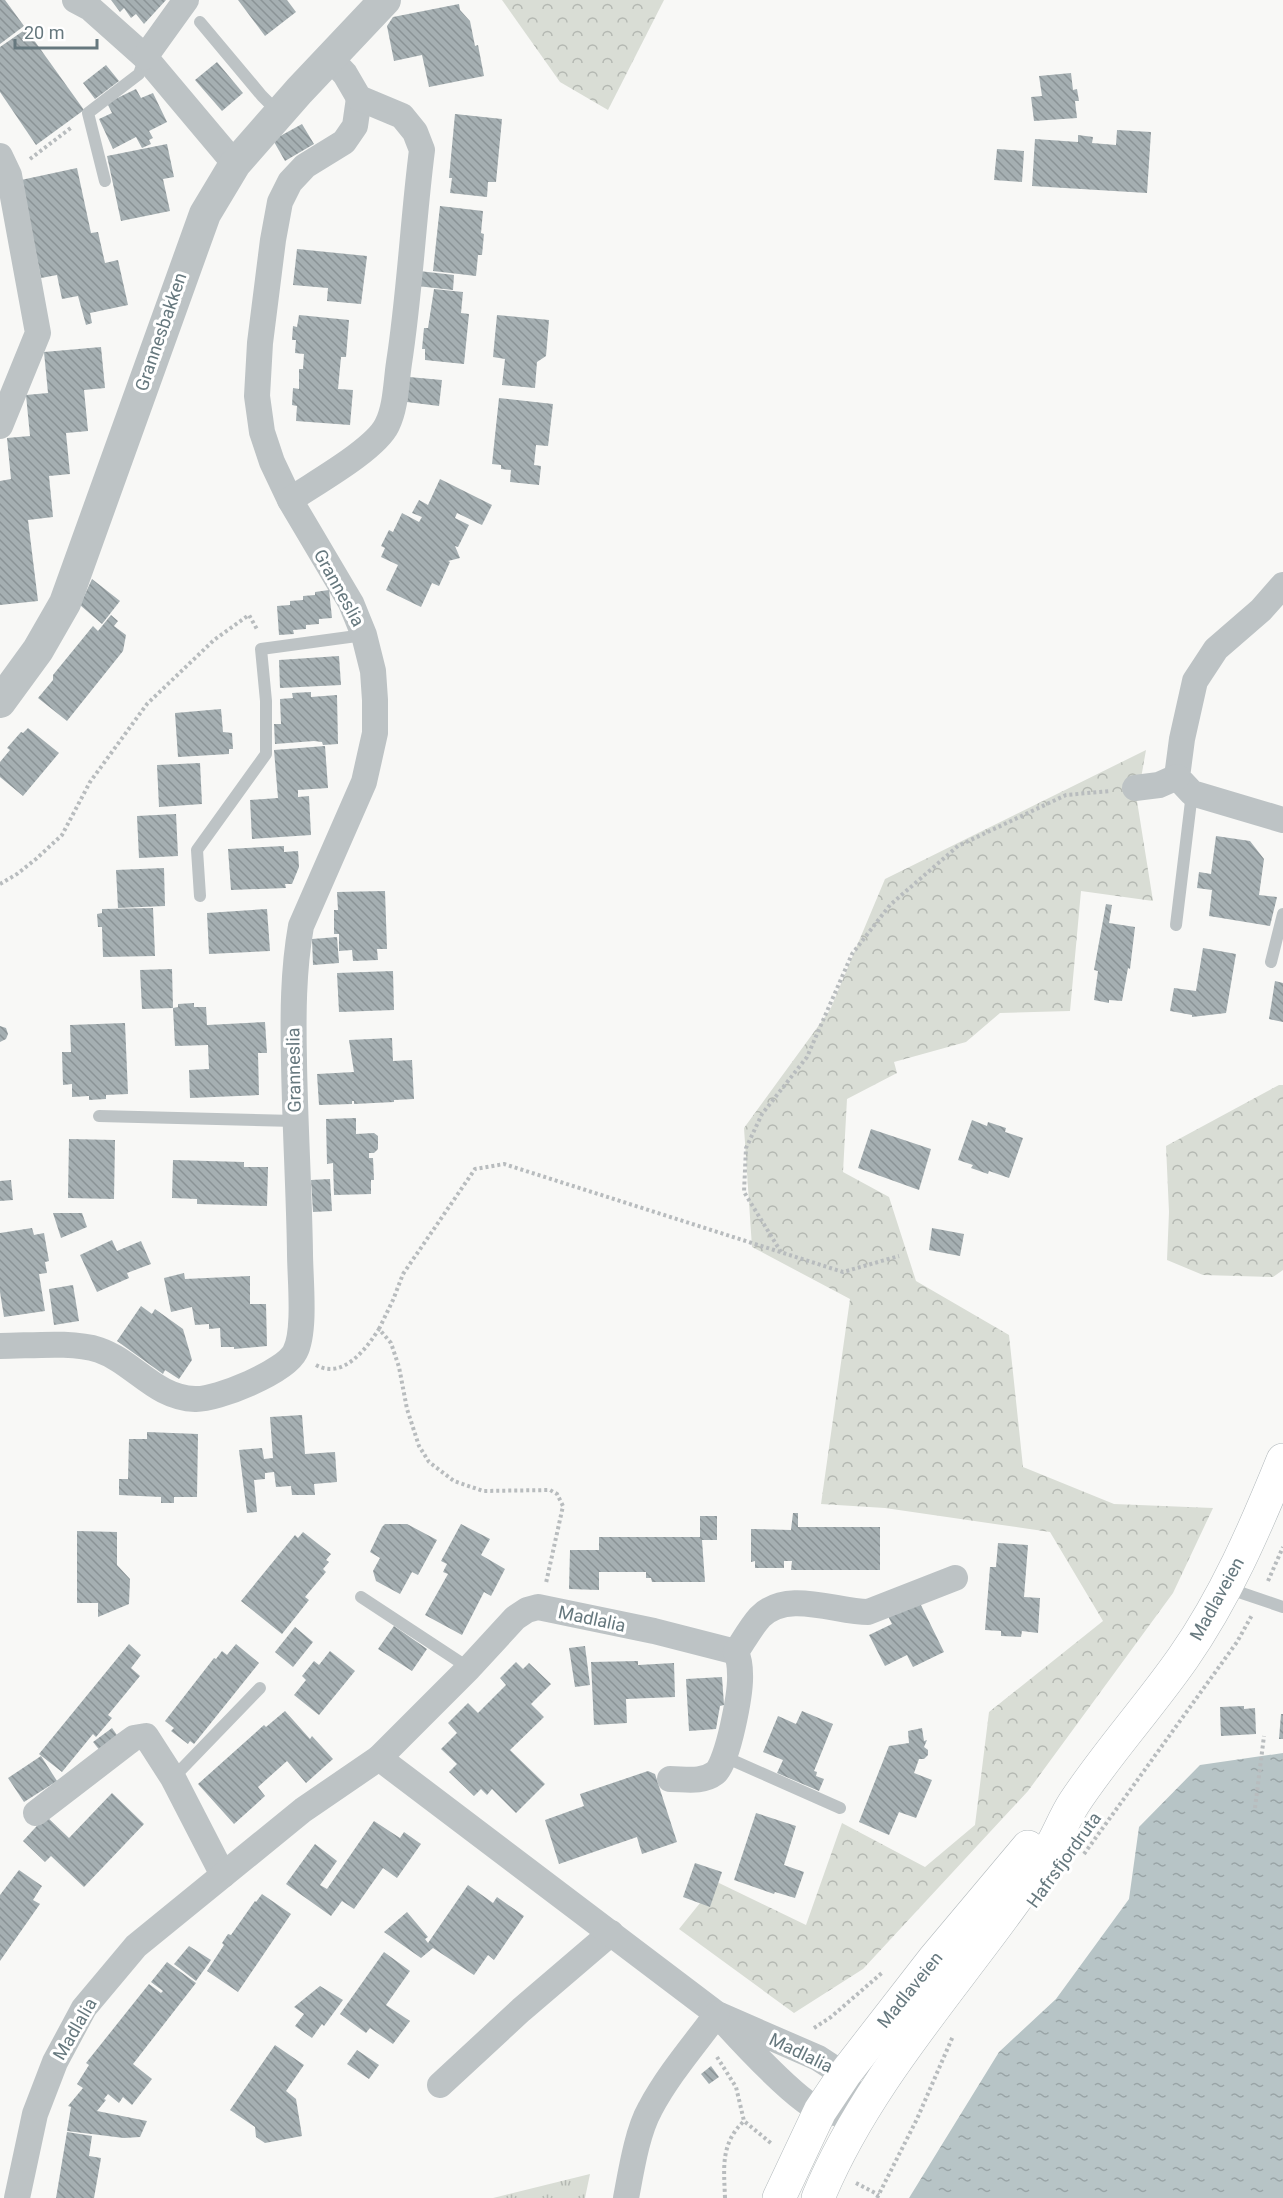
<svg xmlns="http://www.w3.org/2000/svg" width="1283" height="2198" viewBox="0 0 1283 2198" font-family="Roboto,sans-serif">
<style>
.grass{fill:url(#grass-tufts)}
.forest{fill:url(#forest-crowns)}
.water{fill:url(#water-ripples)}
.building{fill:url(#building-back-hatch)}
.lines{fill:none;stroke-linecap:round;stroke-linejoin:round}
.secondary-casing{stroke:#b2b9bc;stroke-width:34}
.path{stroke:#b8bcbe;stroke-width:4;stroke-dasharray:3 3;stroke-linecap:butt}
.service{stroke:#bdc3c5;stroke-width:12}
.minor{stroke:#bdc3c5;stroke-width:26}
.tertiary{stroke:#bdc3c5;stroke-width:32}
.secondary{stroke:#fff;stroke-width:33}
.labels{text-anchor:middle;stroke-width:6;stroke-linejoin:round;paint-order:stroke}
.street-label{font-size:18px;fill:#66787e;stroke:#fff}
</style>
<defs>
<pattern id="grass-tufts" width="24" height="20" patternUnits="userSpaceOnUse" patternTransform="scale(1.5)"><rect width="24" height="20" fill="#d9ddd5"/><path d="M3 7l-1-3M5 7V3M7 7l1-3M15 17l-1-3M17 17v-4M19 17l1-3" fill="none" stroke="#b4b8b2"/></pattern>
<pattern id="forest-crowns" width="20" height="18" patternUnits="userSpaceOnUse" patternTransform="scale(1.5)"><rect width="20" height="18" fill="#d9ddd5"/><path d="M2 6a3 3 0 1 1 6 0M12 15a3 3 0 1 1 6 0" fill="none" stroke="#b4b8b2"/></pattern>
<pattern id="water-ripples" width="26" height="14" patternUnits="userSpaceOnUse" patternTransform="scale(1.5)"><rect width="26" height="14" fill="#b7c4c6"/><path d="M2 4q2-2 4 0t4 0M15 11q2-2 4 0t4 0" fill="none" stroke="#99a4a6"/></pattern>
<pattern id="building-back-hatch" width="6" height="6" patternUnits="userSpaceOnUse" patternTransform="scale(1.5)"><rect width="6" height="6" fill="#a5afb2"/><path d="M-1 5l2 2M0 0l6 6M5-1l2 2" fill="none" stroke="#8a9396"/></pattern>
</defs>
<rect width="100%" height="100%" fill="#f8f8f6"/>
<path class="grass" d="M590 2174 585 2198H493Z"/>
<g class="forest">
<path d="M502 0H664L608 110 560 82Z"/>
<path d="M1146 750 1137 801 1153 901 1081 891 1070 1011 1000 1013 966 1042 894 1062 897 1073 847 1099 843 1172 889 1197 916 1281 1009 1335 1023 1467 1114 1504 1213 1508 1173 1593 1028 1791 863 1969 794 2013 679 1929 717 1882 806 1925 842 1823 925 1867 975 1825 989 1712 1103 1621 1050 1532 885 1508 821 1504 850 1299 752 1247 744 1128 830 1010 885 879Z"/>
<path d="M1279 1085H1283V1270L1273 1277 1203 1275 1167 1260 1169 1212 1166 1146Z"/>
</g>
<path class="water" d="M1283 1753V2198H909L999 2052 1056 1999 1129 1899 1139 1827 1200 1765Z"/>
<g class="building">
<path d="M0 0H5L24 26 0 44Z"/>
<path d="M111 0H166L144 24 136 14 131 18 124 8 120 12Z"/>
<path d="M238 0H287L296 12 265 36Z"/>
<path d="M459 4 460 10 470 21 475 46 478 45 484 76 429 87 422 55 394 61 387 26 393 17Z"/>
<path d="M26 29 84 110 36 145 0 92V47Z"/>
<path d="M217 62 243 93 222 111 195 80Z"/>
<path d="M106 65 119 81 95 99 83 83Z"/>
<path d="M1071 73 1073 90 1077 89 1079 101H1075L1077 118 1034 121 1031 97 1042 96 1039 76Z"/>
<path d="M136 89 141 98 153 93 167 122 149 131 153 138 149 140 151 144 142 148 136 137 113 149 99 119 112 113 107 103Z"/>
<path d="M455 114 502 119 496 182H488L487 197 450 193 452 178H449Z"/>
<path d="M302 124 314 144 285 161 273 140Z"/>
<path d="M1117 130 1151 132 1147 193 1032 186 1035 139 1078 142V135L1093 137 1092 143 1116 145Z"/>
<path d="M167 144 174 177 163 179 170 211 121 221 107 156Z"/>
<path d="M997 149 1024 151 1022 182 994 180Z"/>
<path d="M77 168 91 233 98 232 105 263 118 260 128 305 90 313 92 323 86 325 78 296 62 299 57 275 41 278 21 180Z"/>
<path d="M440 206 483 211 481 233 484 234 482 255H478L476 276 433 271Z"/>
<path d="M297 249 367 256 361 304 327 301 328 288 293 285Z"/>
<path d="M419 271 454 275 453 290 417 286Z"/>
<path d="M434 289 463 292 461 313 469 314 464 364 425 360V349H422L424 328H428Z"/>
<path d="M299 315 349 320 346 357H341L338 389 353 390 350 425 296 421 297 406 292 405 293 388 299 389V369H303L304 354 295 353 296 340H292L293 326 297 327Z"/>
<path d="M497 315 549 320 546 356 537 362 535 388 502 385 505 359 493 357Z"/>
<path d="M101 347 105 388 84 390 88 431 66 433 70 474 49 476 53 517 28 520 38 601 0 605V481L11 479 7 438 30 436 26 395 48 393 44 352Z"/>
<path d="M409 377 442 380 439 406 407 402Z"/>
<path d="M499 398 553 404 548 446 536 445 534 465 541 466 539 485 510 482 511 470 501 469V465L492 464Z"/>
<path d="M440 479 492 505 482 525 457 513 455 518 469 525 458 547 455 546 460 558 448 561 450 562 439 586 432 583 421 607 386 590 398 565 381 557 385 548 381 546 389 530 393 532 402 513 419 522 422 517 412 513 419 500 428 505Z"/>
<path d="M92 579 120 601 102 624 80 605Z"/>
<path d="M329 590 332 618 319 619V624L306 625V629L293 630 294 634 279 635 277 606 290 605V601L303 600V596L315 595V592Z"/>
<path d="M111 615 118 621 114 626 126 635 123 651 67 721 38 698 53 680V675L93 626 98 631Z"/>
<path d="M339 656 341 685 280 688 279 660Z"/>
<path d="M311 692V697L337 695 338 744 323 745 322 742 314 741 275 744 274 724H281L280 699 293 698 292 693Z"/>
<path d="M221 709 223 732 232 733 233 749H229V754L178 757 175 713Z"/>
<path d="M28 728 59 753 23 796 0 777V762L10 750 7 748 21 732 23 733Z"/>
<path d="M325 746 328 788 298 790V797L309 796 311 835 252 839 250 800 278 798 274 750Z"/>
<path d="M200 763 202 804 159 807 157 765Z"/>
<path d="M176 814 178 856 139 858 137 816Z"/>
<path d="M1216 836 1250 841 1264 859 1259 895 1277 897 1270 926 1209 916 1212 890 1197 888 1199 872 1211 874Z"/>
<path d="M284 846V852L298 851 299 867 292 884H285L286 888 231 890 228 849Z"/>
<path d="M164 868 165 906 118 908 116 870Z"/>
<path d="M385 891 387 949H377L378 960 353 961 352 950 339 951V934H334V910H338L337 892Z"/>
<path d="M1106 904 1112 905 1109 923 1135 927 1130 969 1128 968 1122 1001 1109 1000V1003L1094 1000 1098 971 1094 970Z"/>
<path d="M153 908 155 956 103 957 102 927H98L97 914 102 913V909Z"/>
<path d="M267 909 270 951 209 954 207 913Z"/>
<path d="M337 937 339 963 313 965 312 939Z"/>
<path d="M1203 948 1236 954 1226 1013 1192 1017V1015L1170 1011 1174 988 1196 991Z"/>
<path d="M172 969 173 1008 142 1009 140 970Z"/>
<path d="M393 971 394 1010 339 1012 337 973Z"/>
<path d="M1275 981 1283 983V1022L1269 1019Z"/>
<path d="M194 1003V1007H206L207 1025 265 1022 267 1053H258L259 1095 190 1098 189 1070 209 1069 208 1045 175 1046 173 1008 178 1007V1004Z"/>
<path d="M125 1023 128 1094 106 1095V1099L89 1100V1096L72 1097V1084L63 1085 62 1052H71L70 1025Z"/>
<path d="M0 1026 6 1028 8 1034 6 1039 0 1042Z"/>
<path d="M392 1038 393 1061 412 1060 414 1099 394 1100V1102L354 1104V1101H352V1104L319 1105 317 1074 354 1072 349 1040Z"/>
<path d="M356 1118V1134L374 1133 378 1136V1149L374 1153H369V1158H373L374 1180H371V1194L334 1195 333 1163 327 1164 326 1119Z"/>
<path d="M972 1120 987 1126 988 1122 1006 1128 1005 1132 1023 1138 1009 1178 989 1171 988 1174 971 1168 973 1165 958 1160Z"/>
<path d="M871 1129 931 1149 919 1190 858 1168Z"/>
<path d="M69 1139 115 1140 114 1199 68 1198Z"/>
<path d="M173 1160 244 1162V1167H268L267 1206 197 1204V1199L172 1198Z"/>
<path d="M330 1179 332 1211 313 1212 311 1180Z"/>
<path d="M11 1180 13 1200 0 1201V1181Z"/>
<path d="M53 1213H82L87 1227 61 1238Z"/>
<path d="M32 1228 34 1235 44 1233 49 1261 45 1262 47 1273 39 1274 45 1311 4 1317 0 1292V1233Z"/>
<path d="M932 1228 964 1234 960 1256 929 1250Z"/>
<path d="M112 1240 117 1251 141 1241 151 1264 127 1273 129 1278 97 1292 80 1255Z"/>
<path d="M184 1273 185 1279 250 1276V1304H266L267 1346 234 1349V1347H221L220 1328 209 1329V1324L195 1325 192 1307 171 1312 164 1278Z"/>
<path d="M73 1285 79 1321 54 1325 49 1289Z"/>
<path d="M141 1306 152 1314 155 1309 183 1329 192 1360 179 1379 165 1370 163 1374 117 1341Z"/>
<path d="M302 1415 305 1454 335 1452 337 1482 314 1484 315 1495H292L291 1486 276 1487 274 1472 265 1473V1479L254 1480 257 1512 247 1513 239 1450 262 1448 264 1459 273 1458 270 1417Z"/>
<path d="M147 1432 198 1434 197 1497H174V1503H161V1497L119 1495V1479H128L129 1439H147Z"/>
<path d="M793 1513H798V1527H880V1570H791L792 1561H784V1568H755V1561L751 1562V1529L791 1530Z"/>
<path d="M700 1516H717V1540H702L705 1582H652L651 1578H646V1572H599V1590L569 1589 570 1550H599V1537H700Z"/>
<path d="M385 1524H407L437 1540 418 1575 412 1572 400 1594 376 1581 373 1571 380 1558 370 1552 382 1527Z"/>
<path d="M461 1524 490 1539 481 1555 505 1569 491 1596 484 1592 462 1635 425 1615 448 1574 443 1572 447 1564 441 1561Z"/>
<path d="M77 1531 117 1532V1565L130 1579 129 1604 98 1617V1603H77Z"/>
<path d="M303 1532 331 1554 326 1560 329 1562 323 1569 326 1572 305 1597 309 1600 282 1634 241 1601 295 1535 298 1538Z"/>
<path d="M998 1543 1028 1545 1024 1597 1040 1598 1038 1633 1022 1631 1021 1637 1001 1636V1631L985 1630 990 1567H996Z"/>
<path d="M917 1597 944 1652 913 1667 907 1655 885 1666 869 1635 892 1624 886 1612Z"/>
<path d="M394 1626 427 1649 412 1671 378 1649Z"/>
<path d="M295 1627 313 1642 293 1667 275 1652Z"/>
<path d="M129 1644 141 1655 131 1668 140 1676 108 1715 112 1718 96 1737 93 1734 62 1772 39 1754Z"/>
<path d="M236 1644 259 1663 194 1744 190 1741 188 1744 171 1731 174 1728 165 1721 214 1658 216 1659 222 1651 227 1655Z"/>
<path d="M585 1646 590 1685 575 1687 569 1648Z"/>
<path d="M330 1651 355 1671 319 1715 294 1695 306 1680 302 1676 314 1661 319 1665Z"/>
<path d="M638 1661V1665L674 1663 675 1697 626 1699 627 1723 594 1725 591 1662Z"/>
<path d="M516 1662 523 1669 529 1663 551 1684 531 1704 544 1717 510 1750 545 1784 516 1813 492 1789 487 1795 481 1789 474 1796 449 1772 457 1764 441 1749 457 1733 448 1723 468 1703 478 1713 506 1685 500 1678Z"/>
<path d="M722 1677 724 1705 720 1706 716 1729 689 1731 686 1679Z"/>
<path d="M1244 1706V1709L1255 1708 1256 1734 1221 1736 1220 1707Z"/>
<path d="M285 1711 310 1739 312 1736 333 1759 306 1783 287 1761 258 1787 265 1796 234 1824 198 1784 264 1725 266 1727Z"/>
<path d="M802 1711 833 1724 814 1771 817 1772 816 1776 824 1779 819 1791 777 1773 783 1760 763 1752 778 1716 796 1724Z"/>
<path d="M1281 1714H1283V1739H1279Z"/>
<path d="M112 1728 119 1738 101 1752 93 1742Z"/>
<path d="M922 1728 924 1741 927 1740 924 1747 928 1750V1755L924 1759H919L914 1773 932 1780 916 1818 899 1812 889 1835 859 1822 889 1746 909 1743 908 1731Z"/>
<path d="M41 1756 57 1781 24 1802 8 1778Z"/>
<path d="M648 1771 655 1774 677 1842 642 1854 637 1837 559 1864 545 1820 584 1806 580 1794Z"/>
<path d="M112 1793 144 1824 84 1887 51 1856 45 1862 23 1841 46 1816 69 1838Z"/>
<path d="M756 1813 796 1826 784 1865 804 1872 795 1898 775 1892 774 1894 734 1880Z"/>
<path d="M374 1821 400 1838 404 1832 421 1844 397 1878 383 1868 354 1909 342 1901 331 1916 286 1884 315 1844 337 1861 320 1885 327 1889Z"/>
<path d="M695 1863 722 1872 710 1907 683 1897Z"/>
<path d="M19 1870 42 1886 33 1900 40 1904 0 1961V1895Z"/>
<path d="M468 1885 493 1903 497 1897 524 1916 494 1960 488 1955 474 1975 433 1948 421 1958 384 1932 407 1912 428 1937 425 1939 428 1943Z"/>
<path d="M262 1894 291 1914 238 1992 207 1971 224 1945 222 1943 228 1934 231 1935 255 1901 256 1902Z"/>
<path d="M189 1946 211 1960 196 1981 174 1964Z"/>
<path d="M384 1952 410 1971 386 2005 410 2021 393 2044 370 2028 366 2033 340 2014Z"/>
<path d="M167 1962 196 1983 133 2064 152 2079 132 2105 123 2097 119 2103 108 2094 104 2099 106 2100 97 2111 147 2121 140 2137 124 2138 67 2131 71 2107 68 2106 83 2088 77 2084 89 2065 86 2063 149 1984 161 1993 163 1991 151 1982Z"/>
<path d="M320 1986 343 2000 324 2026 322 2024 312 2038 295 2026 304 2014 294 2007Z"/>
<path d="M275 2045 304 2065 286 2091 296 2099 302 2136 265 2143 256 2137 255 2127 230 2110Z"/>
<path d="M357 2050 379 2065 369 2079 347 2064Z"/>
<path d="M711 2066 719 2077 709 2084 701 2074Z"/>
<path d="M67 2132 92 2136 89 2156 101 2158 94 2198H56Z"/>
</g>
<g class="lines">
<defs>
<g id="secondary">
<path d="M779 2198 820 2111 844 2075 934 1959 1028 1847"/>
<path d="M818 2198C860 2096 934 2010 999 1922 1015 1900 1032 1878 1046 1855 1057 1839 1063 1820 1074 1803 1107 1753 1148 1708 1183 1658 1225 1598 1255 1529 1283 1460"/>
</g>
</defs>
<use href="#secondary" class="secondary-casing"/>
<g class="path">
<path d="M30 159 72 127"/>
<path d="M0 884 17 874 36 859 62 835 90 782 147 704 214 640 249 615 258 631"/>
<path d="M781 1252 744 1192 746 1148 762 1114 807 1057 852 954 890 905 958 846 1066 795 1110 791"/>
<path d="M379 1329 393 1300 403 1274 475 1169 504 1164 843 1272 899 1256"/>
<path d="M316 1365C343 1380 366 1349 379 1329L391 1343 399 1367 407 1409 419 1446 429 1462 454 1481 483 1491 550 1490 557 1494 563 1506 546 1583"/>
<path d="M1268 1581 1283 1547"/>
<path d="M1255 1808 1264 1736"/>
<path d="M1084 1854 1237 1642 1252 1615"/>
<path d="M814 2028 831 2017 883 1972"/>
<path d="M717 2057 736 2087 744 2121 772 2144"/>
<path d="M856 2183 879 2195"/>
<path d="M725 2198C724 2168 720 2144 744 2121"/>
<path d="M877 2198 917 2119 953 2036"/>
</g>
<g class="service">
<path d="M200 22 262 96 279 113"/>
<path d="M105 181 88 113 139 74 145 57"/>
<path d="M200 896 197 850 266 754V701L261 649 364 635"/>
<path d="M1176 925 1192 793"/>
<path d="M1271 962 1283 914"/>
<path d="M99 1116 295 1121"/>
<path d="M1227 1588 1283 1607"/>
<path d="M361 1597 469 1668"/>
<path d="M725 1757 840 1808"/>
<path d="M173 1778 260 1688"/>
</g>
<g class="minor">
<path d="M75 0 90 8 145 57 235 164"/>
<path d="M145 57 186 0"/>
<path d="M0 156 9 175 38 333 0 426"/>
<path d="M290 500 272 462 262 432 257 396 260 343 273 240 280 202 290 182 305 166 344 142 355 126 359 98"/>
<path d="M1283 585 1261 610 1216 649 1195 681 1182 739 1177 777 1192 793 1283 820"/>
<path d="M1135 788 1159 785 1177 777"/>
<path d="M0 1346C30 1346 72 1341 99 1350 134 1362 155 1398 195 1399 217 1400 285 1372 295 1352 306 1331 300 1278 300 1253 299 1189 295 1126 294 1062 293 1016 293 971 301 926L364 782 375 733V700L373 671 364 635 351 603 290 500C313 484 375 450 387 425 396 407 396 383 399 363 410 292 413 220 422 150L415 132 402 116 359 98 345 74 330 58"/>
<path d="M379 1758 469 1668 515 1618 527 1610 538 1607 654 1631 736 1652"/>
<path d="M670 1779C685 1779 702 1783 715 1773 728 1763 741 1692 740 1674 740 1666 739 1659 736 1652 744 1640 751 1627 760 1617 787 1589 836 1612 868 1612L955 1578"/>
<path d="M36 1813 127 1743 134 1738 146 1736 173 1778 223 1875"/>
<path d="M440 2085 521 2010 611 1933"/>
<path d="M17 2198 35 2114 55 2062 84 2008 136 1946 303 1810 379 1758 717 2014C735 2034 800 2106 823 2111 834 2114 848 2114 860 2115L844 2075 818 2058 717 2014"/>
<path d="M626 2198C631 2172 637 2132 650 2109 668 2075 694 2045 717 2014"/>
</g>
<path class="tertiary" d="M0 702 38 650 65 603 205 214 235 164 299 91 385 0"/>
<use href="#secondary" class="secondary"/>
</g>
<g class="labels">
<g class="street-label">
<text transform="translate(161 332) rotate(-71)" y="6">Grannesbakken</text>
<text transform="translate(339 588) rotate(61)" y="6">Granneslia</text>
<text transform="translate(294 1070) rotate(-91)" y="6">Granneslia</text>
<text transform="translate(1217 1599) rotate(-61)" y="6">Madlaveien</text>
<text transform="translate(592 1619) rotate(12)" y="6">Madlalia</text>
<text transform="translate(1064 1860) rotate(-54)" y="6">Hafrsfjordruta</text>
<text transform="translate(910 1990) rotate(-51)" y="6">Madlaveien</text>
<text transform="translate(75 2029) rotate(-60)" y="6">Madlalia</text>
<text transform="translate(801 2053) rotate(26)" y="6">Madlalia</text>
</g>
</g>
<path d="M15 39v9h82v-9" fill="none" stroke="#66787e" stroke-width="3"/>
<text x="24" y="39" font-size="18" fill="#66787e" stroke="#ffffff" stroke-width="4.5" paint-order="stroke">20 m</text>
</svg>
